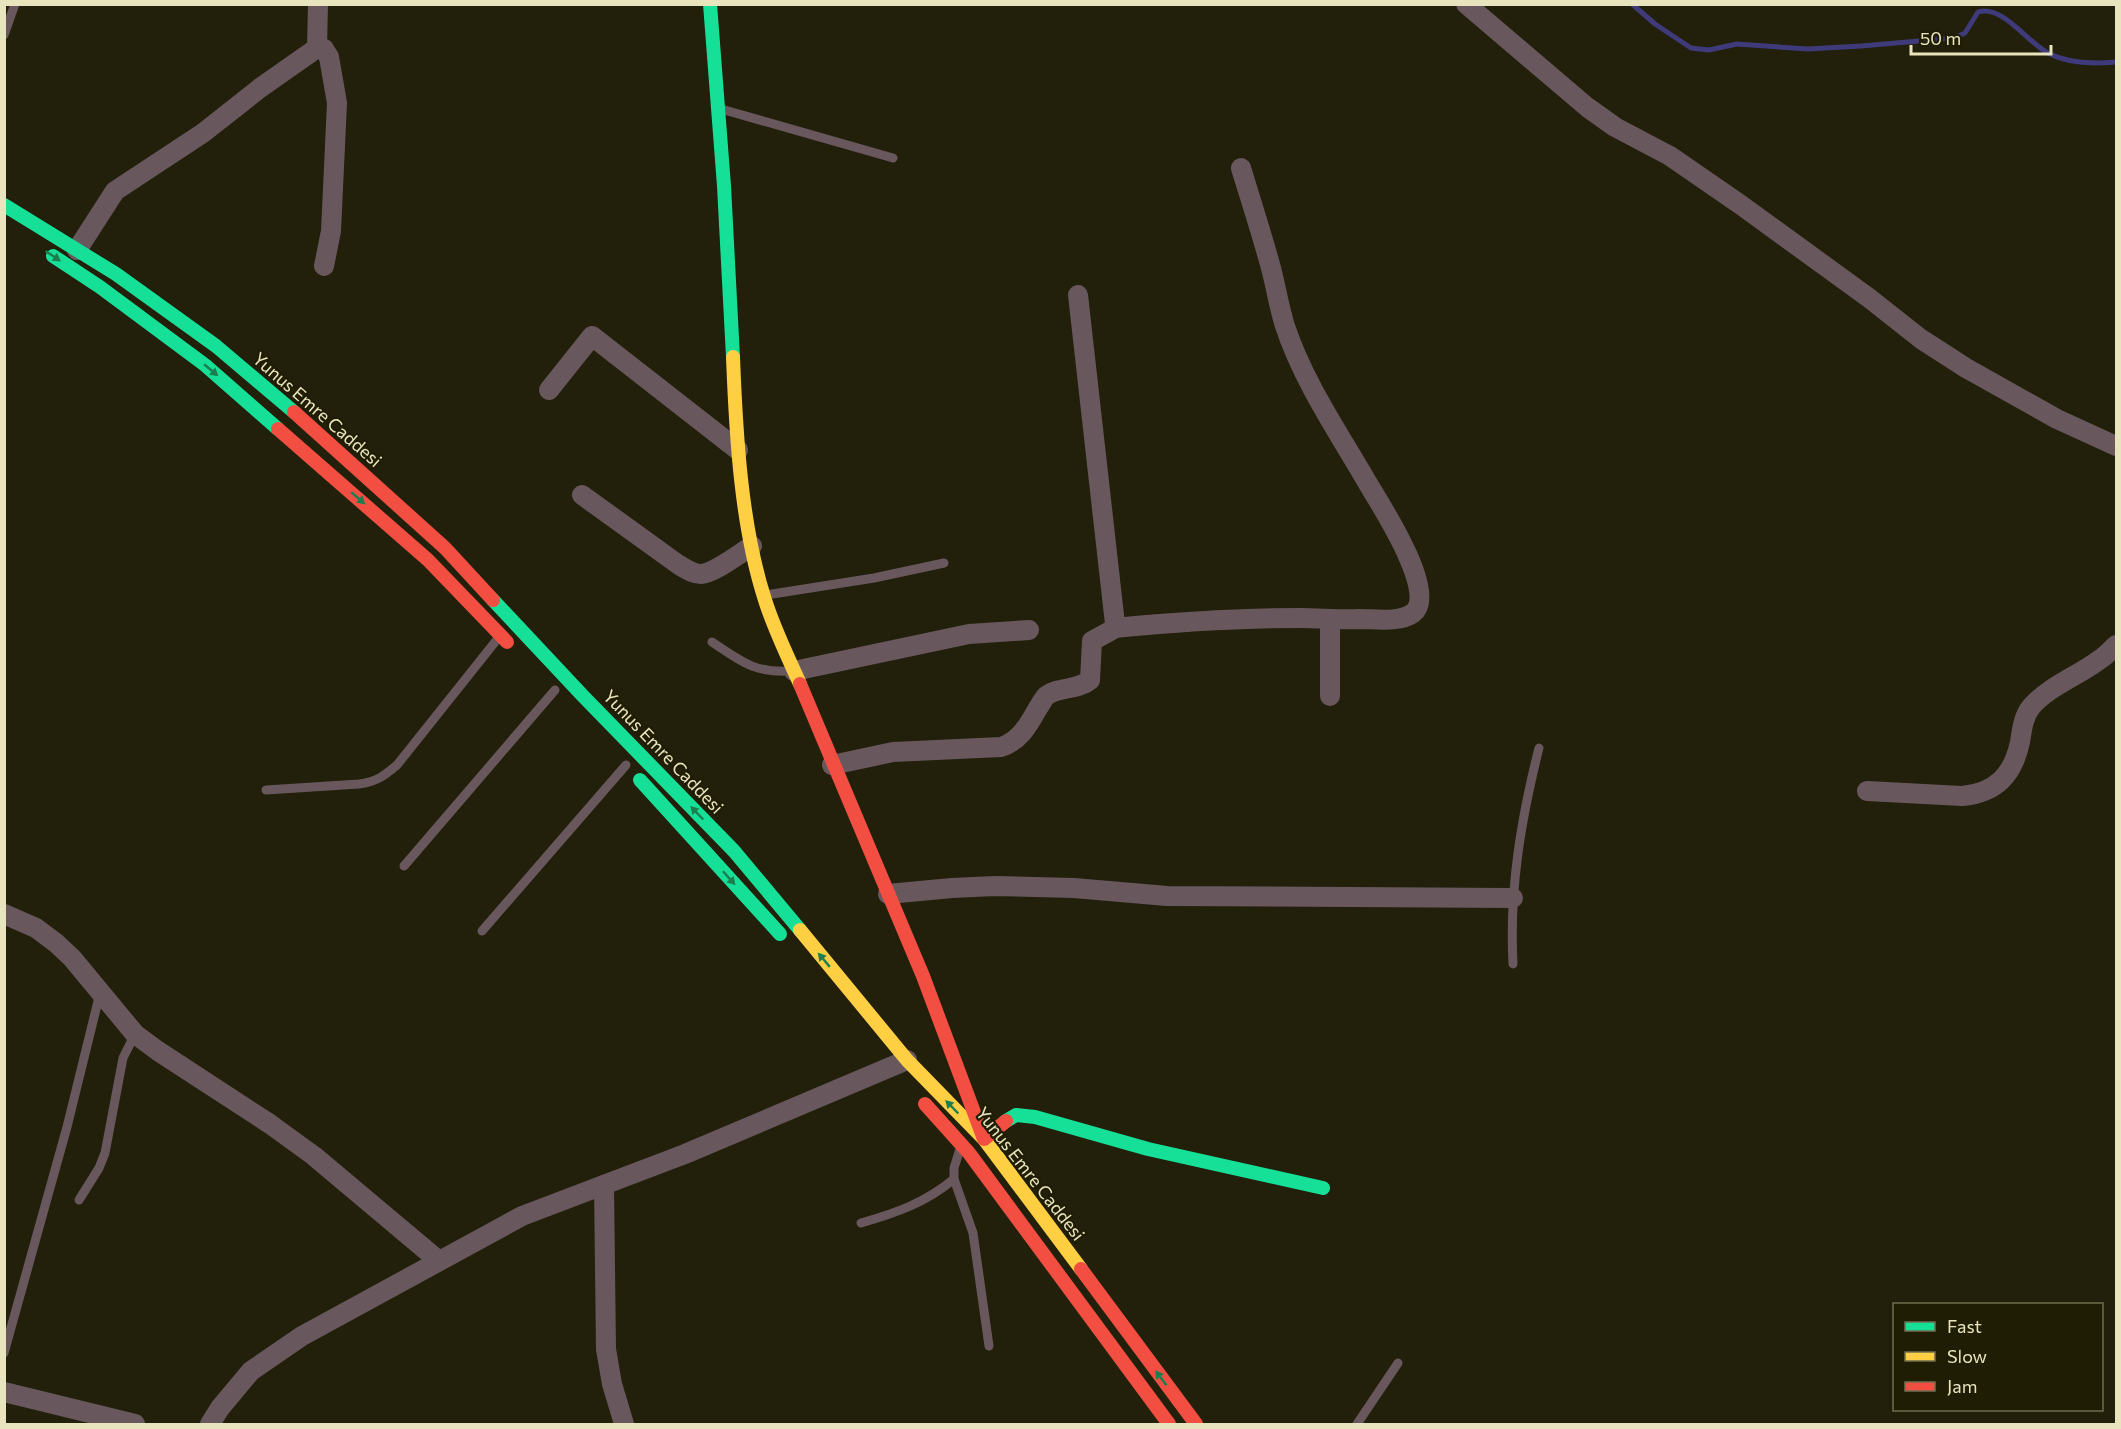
<svg xmlns="http://www.w3.org/2000/svg" width="2121" height="1429" viewBox="0 0 2121 1429" font-family="Commissioner,sans-serif">
<style>
.lines{fill:none;stroke-linecap:round;stroke-linejoin:round}
.stream{stroke:#3f3a79;stroke-width:5}
.lane{stroke:#68585e;stroke-width:9}
.street{stroke:#68585e;stroke-width:20}
.fast{stroke:#16e098;stroke-width:14}
.slow{stroke:#ffcf43;stroke-width:14}
.jam{stroke:#f24e42;stroke-width:14}
.oneway{fill:#1b7e4e}
.labels{text-anchor:middle;stroke-width:4.5;stroke-linejoin:round;paint-order:stroke}
.street-label{font-size:18px;fill:#e8e5be;stroke:#201d05}
</style>
<rect width="100%" height="100%" fill="#221f0a"/>
<g class="lines">
<path class="stream" d="M1632 4 1655 24 1691 48 1709 50 1737 44 1808 49 1861 46 1954 38 1965 33 1978 12C2002 4 2028 43 2048 53 2069 64 2094 64 2116 62"/>
<g class="lane">
<path d="M4 35 15 4"/>
<path d="M721 109 893 158"/>
<path d="M766 595 874 578 944 563"/>
<path d="M712 642C742 662 754 673 791 671"/>
<path d="M266 790 359 784C376 782 384 776 397 765L499 637"/>
<path d="M404 866 555 690"/>
<path d="M482 931 626 765"/>
<path d="M1513 964C1509 890 1521 819 1539 748"/>
<path d="M960 1149 954 1168V1179L973 1233 989 1346"/>
<path d="M79 1200 99 1168 105 1153 123 1058 135 1034"/>
<path d="M861 1223C896 1213 925 1203 954 1179"/>
<path d="M4 1353 67 1127 100 993"/>
<path d="M1357 1424 1398 1363"/>
</g>
<g class="street">
<path d="M1466 4 1587 107 1615 127 1670 156 1741 205 1869 298 1921 339 1966 368 2057 419 2116 446"/>
<path d="M317 48 318 4"/>
<path d="M77 250 115 191 203 133 260 88 317 48 324 49 329 57 337 103 331 231 324 266"/>
<path d="M549 390 592 336 738 450"/>
<path d="M582 495 679 565C686 569 693 574 701 574 715 573 740 553 752 546"/>
<path d="M1114 628C1176 622 1238 618 1300 618 1320 618 1340 620 1359 619 1375 619 1400 623 1413 613 1439 594 1380 504 1367 482 1338 432 1303 381 1285 326 1279 307 1276 287 1271 268 1262 235 1251 201 1241 168"/>
<path d="M794 671 969 634 1029 630"/>
<path d="M1330 696V619"/>
<path d="M832 765 893 752 1001 747C1020 741 1029 724 1038 708 1041 704 1043 699 1046 696 1059 686 1077 691 1090 680L1092 641 1112 630 1115 624 1078 295"/>
<path d="M1867 791 1962 796C1996 793 2013 775 2020 742 2022 730 2023 717 2031 707 2049 686 2078 676 2099 660 2106 656 2111 650 2116 645"/>
<path d="M888 894 952 888 995 886 1074 888 1167 896 1513 898"/>
<path d="M4 914 36 928 56 943 72 958 135 1034 158 1051 270 1124 314 1156 439 1261"/>
<path d="M604 1185 606 1349 612 1384 624 1424"/>
<path d="M4 1392 135 1424"/>
<path d="M210 1424 220 1408 251 1371 302 1336 522 1216 685 1154 907 1060"/>
</g>
<g class="fast">
<path d="M710 4 724 186 733 357"/>
<path d="M4 205 116 274 216 346 294 412"/>
<path d="M53 256 100 287 205 365 278 429"/>
<path d="M493 600 583 696 734 851 800 930"/>
<path d="M640 780 780 934"/>
<path d="M1006 1121 1016 1115 1035 1117 1148 1149 1323 1188"/>
</g>
<g class="slow">
<path d="M733 357C736 435 741 526 765 600 774 629 788 657 800 684"/>
<path d="M800 930 907 1060 984 1139 1081 1269"/>
</g>
<g class="jam">
<path d="M294 412 445 548 493 600"/>
<path d="M278 429 428 560 507 642"/>
<path d="M800 684 923 976 984 1139 1006 1121"/>
<path d="M925 1104 969 1153 1169 1424"/>
<path d="M1081 1269 1196 1424"/>
</g>
</g>
<defs><path id="oneway-solid" d="M-6-.8H1V-3.2L6.5 0L1 3.2V.8H-6Z" transform="scale(1.5)"/></defs>
<g class="oneway">
<use href="#oneway-solid" transform="translate(53 256) rotate(34)"/>
<use href="#oneway-solid" transform="translate(211 370) rotate(40)"/>
<use href="#oneway-solid" transform="translate(358 498) rotate(41)"/>
<use href="#oneway-solid" transform="translate(697 813) rotate(-134)"/>
<use href="#oneway-solid" transform="translate(729 878) rotate(48)"/>
<use href="#oneway-solid" transform="translate(824 960) rotate(-130)"/>
<use href="#oneway-solid" transform="translate(952 1107) rotate(-134)"/>
<use href="#oneway-solid" transform="translate(1161 1378) rotate(-127)"/>
</g>
<g class="labels">
<g class="street-label">
<text transform="translate(317 410) rotate(41)" y="6">Yunus Emre Caddesi</text>
<text transform="translate(663 752) rotate(46)" y="6">Yunus Emre Caddesi</text>
<text transform="translate(1030 1174) rotate(52)" y="6">Yunus Emre Caddesi</text>
</g>
</g>
<rect width="2121" height="1429" fill="none" stroke="#e8e5be" stroke-width="12"/>
<rect x="1893" y="1303" width="210" height="108" fill="#201d05" stroke="#706d4f" stroke-width="1.5"/>
<rect x="1905" y="1322" width="30" height="9" fill="#16e098" stroke="#706d4f" stroke-width="1.5"/>
<text x="1947" y="1333" font-size="18" fill="#e8e5be">Fast</text>
<rect x="1905" y="1352" width="30" height="9" fill="#ffcf43" stroke="#706d4f" stroke-width="1.5"/>
<text x="1947" y="1363" font-size="18" fill="#e8e5be">Slow</text>
<rect x="1905" y="1382" width="30" height="9" fill="#f24e42" stroke="#706d4f" stroke-width="1.5"/>
<text x="1947" y="1393" font-size="18" fill="#e8e5be">Jam</text>
<path d="M1911 45v9h140v-9" fill="none" stroke="#e8e5be" stroke-width="3"/>
<text x="1920" y="45" font-size="18" fill="#e8e5be" stroke="#201d05" stroke-width="4.5" paint-order="stroke">50 m</text>
</svg>
